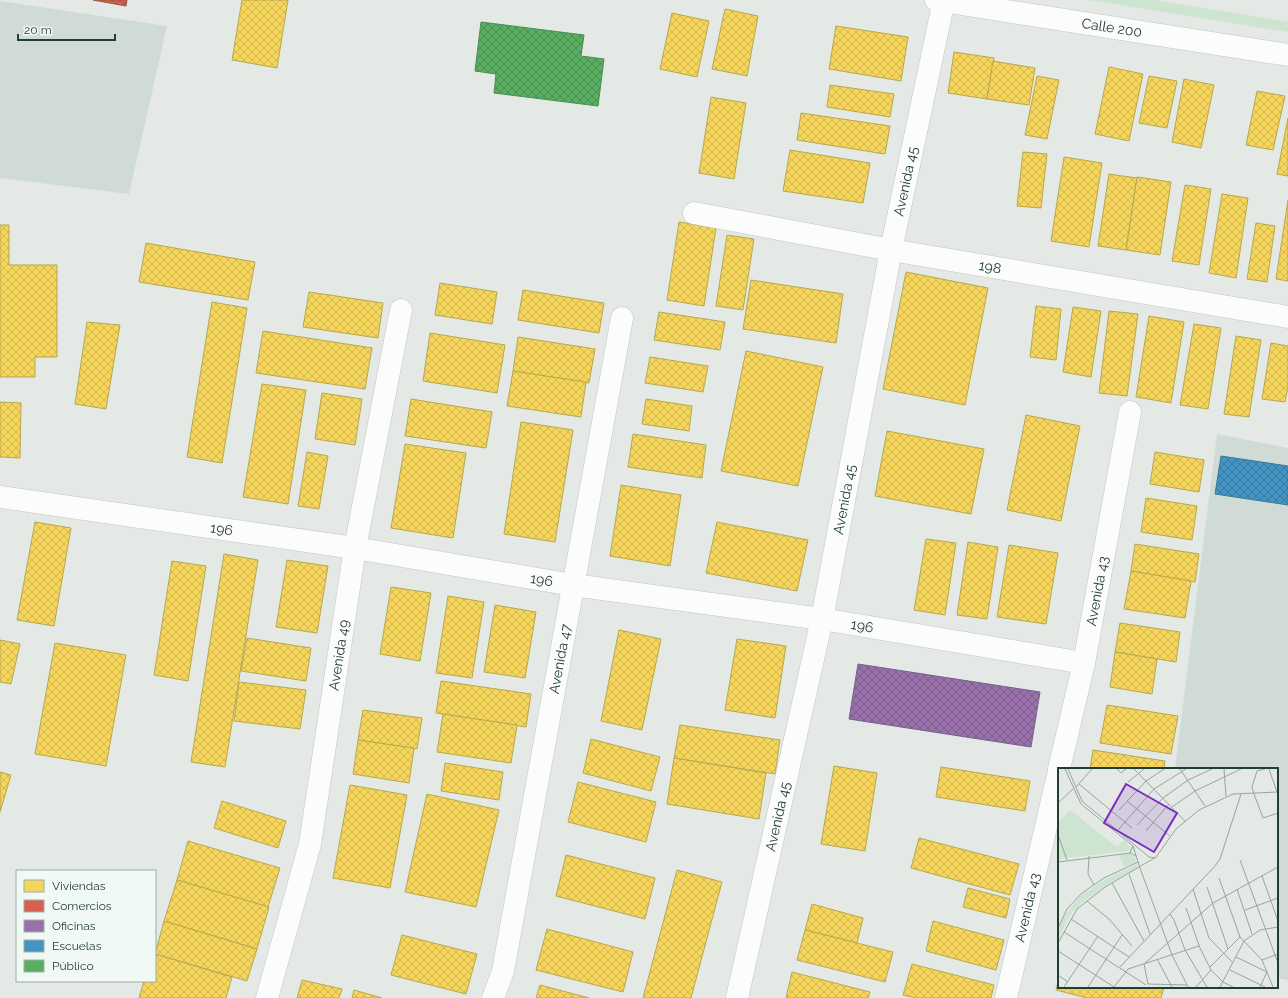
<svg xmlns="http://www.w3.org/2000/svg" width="1288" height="998" viewBox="0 0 1288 998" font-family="Raleway,sans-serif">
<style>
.built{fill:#d1dbd5}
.green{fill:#cce4d0}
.homes{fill:url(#homes-cross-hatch);stroke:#b6a84f}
.shops{fill:url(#shops-cross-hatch);stroke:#9f5645}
.offices{fill:url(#offices-cross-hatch);stroke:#756187}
.schools{fill:url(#schools-cross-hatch);stroke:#387a98}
.public{fill:url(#public-cross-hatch);stroke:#498c53}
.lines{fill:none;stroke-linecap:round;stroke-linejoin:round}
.minor-casing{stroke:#c1c6c3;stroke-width:23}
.tertiary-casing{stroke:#c1c6c3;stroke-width:23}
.secondary-casing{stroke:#bdc5c2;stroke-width:23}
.minor{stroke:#fbfcfb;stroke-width:22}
.tertiary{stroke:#fbfcfb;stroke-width:22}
.secondary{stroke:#fbfcfb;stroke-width:22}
.labels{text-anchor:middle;stroke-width:4;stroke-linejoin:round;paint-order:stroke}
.street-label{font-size:14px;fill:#203e32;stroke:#f1f9f4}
.inset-road{fill:none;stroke:#96a59e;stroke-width:1}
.view{fill:#7b2cbf;fill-opacity:0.15;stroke:#7b2cbf;stroke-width:2}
.inset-edge{fill:none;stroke:#203e32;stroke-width:2}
</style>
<defs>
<pattern id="homes-cross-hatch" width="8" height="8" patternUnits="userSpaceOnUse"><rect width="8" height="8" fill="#f6d55c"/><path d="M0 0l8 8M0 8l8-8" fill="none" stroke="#d3b850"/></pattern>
<pattern id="shops-cross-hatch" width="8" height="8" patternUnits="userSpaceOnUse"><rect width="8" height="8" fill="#d6604d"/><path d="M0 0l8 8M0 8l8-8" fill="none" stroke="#ad5141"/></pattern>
<pattern id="offices-cross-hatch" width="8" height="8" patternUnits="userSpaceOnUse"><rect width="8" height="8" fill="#9970ab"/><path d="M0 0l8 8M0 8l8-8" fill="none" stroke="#7c5d8c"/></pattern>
<pattern id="schools-cross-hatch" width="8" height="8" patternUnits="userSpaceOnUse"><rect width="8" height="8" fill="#4393c3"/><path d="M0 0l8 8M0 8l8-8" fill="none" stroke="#38799f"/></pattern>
<pattern id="public-cross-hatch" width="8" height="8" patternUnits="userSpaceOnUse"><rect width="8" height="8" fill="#5aae61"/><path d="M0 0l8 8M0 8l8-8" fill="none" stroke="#4a8f51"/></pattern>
</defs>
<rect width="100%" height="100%" fill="#e4e9e6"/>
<g class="built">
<path d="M0 1 167 26 129 194 0 178Z"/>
<path d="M1217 434 1288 448V980L1277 978V769H1175Z"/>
</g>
<path class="green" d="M1089 0H1155L1288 22V32Z"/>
<g class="homes">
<path d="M242 0H288L277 68 232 60Z"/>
<path d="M725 9 758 16 747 76 712 69Z"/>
<path d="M672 13 709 21 697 77 660 69Z"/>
<path d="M836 26 908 37 901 81 829 69Z"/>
<path d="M954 52 994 58 987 99 948 93Z"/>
<path d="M993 61 1035 68 1029 105 987 99Z"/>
<path d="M1109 67 1143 74 1129 141 1095 134Z"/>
<path d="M1037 76 1059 80 1047 139 1025 135Z"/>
<path d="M1149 76 1177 81 1167 128 1139 123Z"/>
<path d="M1184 79 1214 85 1201 148 1172 142Z"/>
<path d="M830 85 894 94 890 117 827 107Z"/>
<path d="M1257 91 1285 96 1273 150 1246 145Z"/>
<path d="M711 97 746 103 734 179 699 173Z"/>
<path d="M801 113 890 126 885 154 797 140Z"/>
<path d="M1288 118V176L1277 174Z"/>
<path d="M790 150 870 163 863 203 783 191Z"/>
<path d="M1023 152 1047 154 1041 208 1017 206Z"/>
<path d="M1064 157 1102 163 1089 247 1051 241Z"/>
<path d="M1109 174 1137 178 1126 250 1098 246Z"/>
<path d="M1137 177 1171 182 1160 255 1126 250Z"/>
<path d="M1185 185 1211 189 1199 265 1172 261Z"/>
<path d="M1222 194 1248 198 1236 278 1209 273Z"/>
<path d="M1288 200V281L1276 279Z"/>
<path d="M679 222 716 228 704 306 667 300Z"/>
<path d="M1256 223 1275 226 1267 282 1247 279Z"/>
<path d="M0 225H9V265H57V357H35V377H0Z"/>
<path d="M727 235 754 239 743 310 716 306Z"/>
<path d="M146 243 255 262 248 300 139 282Z"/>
<path d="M906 272 988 288 965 405 883 389Z"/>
<path d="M751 280 843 294 836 343 743 329Z"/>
<path d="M440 283 497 292 492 324 435 315Z"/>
<path d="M523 290 604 303 599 333 518 320Z"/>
<path d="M309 292 383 303 378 338 303 327Z"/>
<path d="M212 302 247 308 222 463 187 457Z"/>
<path d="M1036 306 1061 309 1056 360 1030 357Z"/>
<path d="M1073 307 1101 311 1091 377 1063 372Z"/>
<path d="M1109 311 1138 314 1127 396 1099 393Z"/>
<path d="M659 312 725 322 720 350 654 340Z"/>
<path d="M1149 316 1184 322 1171 403 1136 397Z"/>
<path d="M87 322 120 325 106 409 75 404Z"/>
<path d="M1194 324 1221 328 1208 409 1180 405Z"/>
<path d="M263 331 372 348 365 389 256 373Z"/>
<path d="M430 333 505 345 497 393 423 381Z"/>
<path d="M1236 336 1261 340 1249 417 1224 414Z"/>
<path d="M518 337 595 349 589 383 513 371Z"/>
<path d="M1271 343 1288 346V387L1285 402 1262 399Z"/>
<path d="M746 351 823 367 798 486 721 471Z"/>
<path d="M650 357 708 366 703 392 645 383Z"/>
<path d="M513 371 586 382 581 417 507 406Z"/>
<path d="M262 384 306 390 288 504 243 497Z"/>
<path d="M322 393 362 399 355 445 315 439Z"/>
<path d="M411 399 492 412 486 448 405 436Z"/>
<path d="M646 399 692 406 689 431 642 424Z"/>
<path d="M0 402 21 403 20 458 0 457Z"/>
<path d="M1026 415 1080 426 1061 521 1007 510Z"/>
<path d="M521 422 573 430 555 542 504 534Z"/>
<path d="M887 431 984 449 971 514 875 496Z"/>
<path d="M633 434 706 445 702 478 628 467Z"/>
<path d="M405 444 466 453 453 538 391 528Z"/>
<path d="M307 452 328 456 319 509 298 506Z"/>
<path d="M1155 452 1204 460 1199 492 1150 484Z"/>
<path d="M621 485 681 495 670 566 610 556Z"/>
<path d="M1146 498 1197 506 1192 540 1141 532Z"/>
<path d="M35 522 71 528 54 626 17 620Z"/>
<path d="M717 522 808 540 797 591 706 573Z"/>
<path d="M926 539 956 543 945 615 914 610Z"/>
<path d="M968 542 998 547 987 619 957 615Z"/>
<path d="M1135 544 1199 554 1195 582 1131 571Z"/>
<path d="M1009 545 1058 553 1046 624 997 617Z"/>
<path d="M224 554 258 560 225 767 191 762Z"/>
<path d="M287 560 328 566 317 633 276 627Z"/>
<path d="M172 561 206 566 188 681 154 675Z"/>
<path d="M1131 571 1191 581 1185 618 1124 609Z"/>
<path d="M391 587 431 593 420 661 380 654Z"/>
<path d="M448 596 484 602 472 678 436 673Z"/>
<path d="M495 605 536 612 525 678 484 672Z"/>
<path d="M1120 623 1180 632 1176 662 1115 652Z"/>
<path d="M619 630 661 639 642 730 601 721Z"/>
<path d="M247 638 311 648 306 681 241 671Z"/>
<path d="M737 639 786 646 775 718 725 710Z"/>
<path d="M0 640 20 644 11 684 0 682Z"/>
<path d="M55 643 126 655 106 766 35 754Z"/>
<path d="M1115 652 1157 659 1152 694 1110 687Z"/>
<path d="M441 681 531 694 526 727 436 713Z"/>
<path d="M239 682 306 690 300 729 234 721Z"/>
<path d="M1107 705 1178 716 1171 754 1100 743Z"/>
<path d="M363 710 422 718 417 749 358 740Z"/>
<path d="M443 714 517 725 511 763 437 752Z"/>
<path d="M680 725 780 740 775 774 674 758Z"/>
<path d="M591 739 660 757 651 791 583 773Z"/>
<path d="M358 740 414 748 409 783 353 774Z"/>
<path d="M1093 750 1165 761 1164 769H1090Z"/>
<path d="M674 758 766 773 759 819 667 804Z"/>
<path d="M445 763 503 772 499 800 441 791Z"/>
<path d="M834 766 877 773 865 851 821 844Z"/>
<path d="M941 767 1030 781 1025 811 936 797Z"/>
<path d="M0 772 11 775 0 812Z"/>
<path d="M578 782 656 802 646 842 568 822Z"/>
<path d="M350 785 407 795 390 888 333 878Z"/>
<path d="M427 794 499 810 476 907 405 892Z"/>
<path d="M222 801 286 821 278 848 214 828Z"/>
<path d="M919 838 1019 864 1010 895 911 868Z"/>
<path d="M188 841 280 868 268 907 177 880Z"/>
<path d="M566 855 655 878 645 919 556 896Z"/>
<path d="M677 870 722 882 691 998H643Z"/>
<path d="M177 880 269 907 257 949 164 921Z"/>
<path d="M968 888 1010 899 1006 918 963 907Z"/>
<path d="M812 904 863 918 857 943 805 930Z"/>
<path d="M164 921 257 949 247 981 155 954Z"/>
<path d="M933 921 1004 940 996 970 926 951Z"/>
<path d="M547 929 633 952 623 992 536 970Z"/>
<path d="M805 930 893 952 885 982 797 960Z"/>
<path d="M402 935 477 954 466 994 391 975Z"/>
<path d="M155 954 232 977 226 998H139L144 981H155Z"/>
<path d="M912 964 994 985 991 998H916L903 995Z"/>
<path d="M792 972 870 992 868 998H786Z"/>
<path d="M1059 978V987H1164L1161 998H1087L1056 990Z"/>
<path d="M302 980 342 989 339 998H297Z"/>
<path d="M540 985 589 998H536Z"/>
<path d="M354 990 382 998H352Z"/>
</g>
<path class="shops" d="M93 0H127L126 6Z"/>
<path class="offices" d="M858 664 1040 692 1031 747 849 719Z"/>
<path class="schools" d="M1221 456 1288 466V505L1215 494Z"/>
<path class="public" d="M481 22 584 35 581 56 604 59 598 106 494 93 496 74 475 71Z"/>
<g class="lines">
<defs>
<g id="minor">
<path id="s1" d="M694 213 891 250 1288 317"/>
<path id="s2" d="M0 497 355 548 573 585 822 619 1084 663"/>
<path id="s3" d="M1059 769 1084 663 1130 412"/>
<path id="s4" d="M267 998 310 844 355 548 401 310"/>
<path id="s5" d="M493 998 503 971 622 318"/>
<path id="s6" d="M1006 998 1059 771"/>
</g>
<g id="tertiary">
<path id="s7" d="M737 998 822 619 891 250 944 0"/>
</g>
<g id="secondary">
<path id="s8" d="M936 0 1288 55"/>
</g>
</defs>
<use href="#minor" class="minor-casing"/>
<use href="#tertiary" class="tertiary-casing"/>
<use href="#secondary" class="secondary-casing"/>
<use href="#minor" class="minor"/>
<use href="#tertiary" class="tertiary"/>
<use href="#secondary" class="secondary"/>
</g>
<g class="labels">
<g class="street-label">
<text dy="5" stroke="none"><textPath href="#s8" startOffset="178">Calle 200</textPath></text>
<text dy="5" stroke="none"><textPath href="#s7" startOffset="834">Avenida 45</textPath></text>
<text dy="5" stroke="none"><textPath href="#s1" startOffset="301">198</textPath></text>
<text dy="5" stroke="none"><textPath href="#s7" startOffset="510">Avenida 45</textPath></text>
<text dy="5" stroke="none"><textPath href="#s2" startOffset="224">196</textPath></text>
<text dy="5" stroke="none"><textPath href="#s2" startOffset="548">196</textPath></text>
<text dy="5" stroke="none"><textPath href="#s3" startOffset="182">Avenida 43</textPath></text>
<text dy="5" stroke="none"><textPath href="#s2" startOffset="872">196</textPath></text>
<text dy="5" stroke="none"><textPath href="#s4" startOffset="351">Avenida 49</textPath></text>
<text dy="5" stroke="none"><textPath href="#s5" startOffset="346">Avenida 47</textPath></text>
<text dy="5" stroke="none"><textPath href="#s7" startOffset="186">Avenida 45</textPath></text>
<text dy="5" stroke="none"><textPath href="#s6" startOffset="93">Avenida 43</textPath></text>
</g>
</g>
<g transform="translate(1058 768)">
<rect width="220" height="220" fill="#e4e9e6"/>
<path d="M72 86 79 93 66 99 61 87ZM79 96 80 100 51 115 22 136 11 148 0 172V163L5 150 21 129 48 111Z" fill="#cce4d0"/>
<path d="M12 42 59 79 66 72 73 80 70 83 0 91V55Z" fill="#cce4d0"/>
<path class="inset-road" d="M7 1 23 36 75 78 82 100M10 1 24 33 91 89 97 90M59 1 63 5 68 1M76 1 127 53M122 1 147 38M166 1 168 28M207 1 199 3 194 19 196 26 205 50 220 45M211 1 219 24M70 14 86 1M21 16 74 60M18 19 34 1M69 33 112 68M0 35 15 21M114 39 137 23 183 1M61 42 88 13 106 1M79 57 105 30 130 12 154 1M60 62 96 21 128 1M88 63 111 36M0 67 9 92M75 78 72 85 78 88M31 88 30 106 36 117M182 92 220 195M0 94 73 85M82 100 114 187 130 219M71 106 92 166M204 108 220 153M161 110 182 169 204 192 215 219M54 115 86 173M149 119 170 181M135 121 151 170 174 194M179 121 194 166M29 133 52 152 74 178M128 140 142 180 153 202 165 214 175 219M187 142 220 130M112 146 116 152 127 182 149 219M13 151 71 189M0 160 9 141 24 125 46 110 80 94M6 164 88 217M0 175 19 141 47 119 98 89 118 61 141 42 175 26 220 24M0 183 56 219M178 189 209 204 202 219M99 191 114 219M204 192 220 186M86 196 155 135 220 99M86 196 90 216M62 199 157 98 162 91 183 26M152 199 182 169M172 202 207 219M0 207 10 214M90 216 129 217M6 219 40 168M30 219 64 167M56 219 70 201 141 178M138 219 153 202M162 219 186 173 202 162 220 159"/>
<path class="view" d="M68 16 119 45 96 84 46 55Z"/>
<rect width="220" height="220" class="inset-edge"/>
</g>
<rect x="16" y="870" width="140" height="112" fill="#f1f9f4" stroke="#9daea6"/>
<rect x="24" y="880" width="20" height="12" fill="#f6d55c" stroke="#9daea6"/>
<text x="52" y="890" font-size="12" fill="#203e32">Viviendas</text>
<rect x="24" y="900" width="20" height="12" fill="#d6604d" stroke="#9daea6"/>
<text x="52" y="910" font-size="12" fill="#203e32">Comercios</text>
<rect x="24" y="920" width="20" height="12" fill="#9970ab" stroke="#9daea6"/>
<text x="52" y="930" font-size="12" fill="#203e32">Oficinas</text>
<rect x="24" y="940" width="20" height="12" fill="#4393c3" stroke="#9daea6"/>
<text x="52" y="950" font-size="12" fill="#203e32">Escuelas</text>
<rect x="24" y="960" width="20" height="12" fill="#5aae61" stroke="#9daea6"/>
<text x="52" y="970" font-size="12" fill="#203e32">Público</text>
<path d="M18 34v6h97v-6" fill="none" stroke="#203e32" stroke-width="2"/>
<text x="24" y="34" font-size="12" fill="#203e32" stroke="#f1f9f4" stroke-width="3" paint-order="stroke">20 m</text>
</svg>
